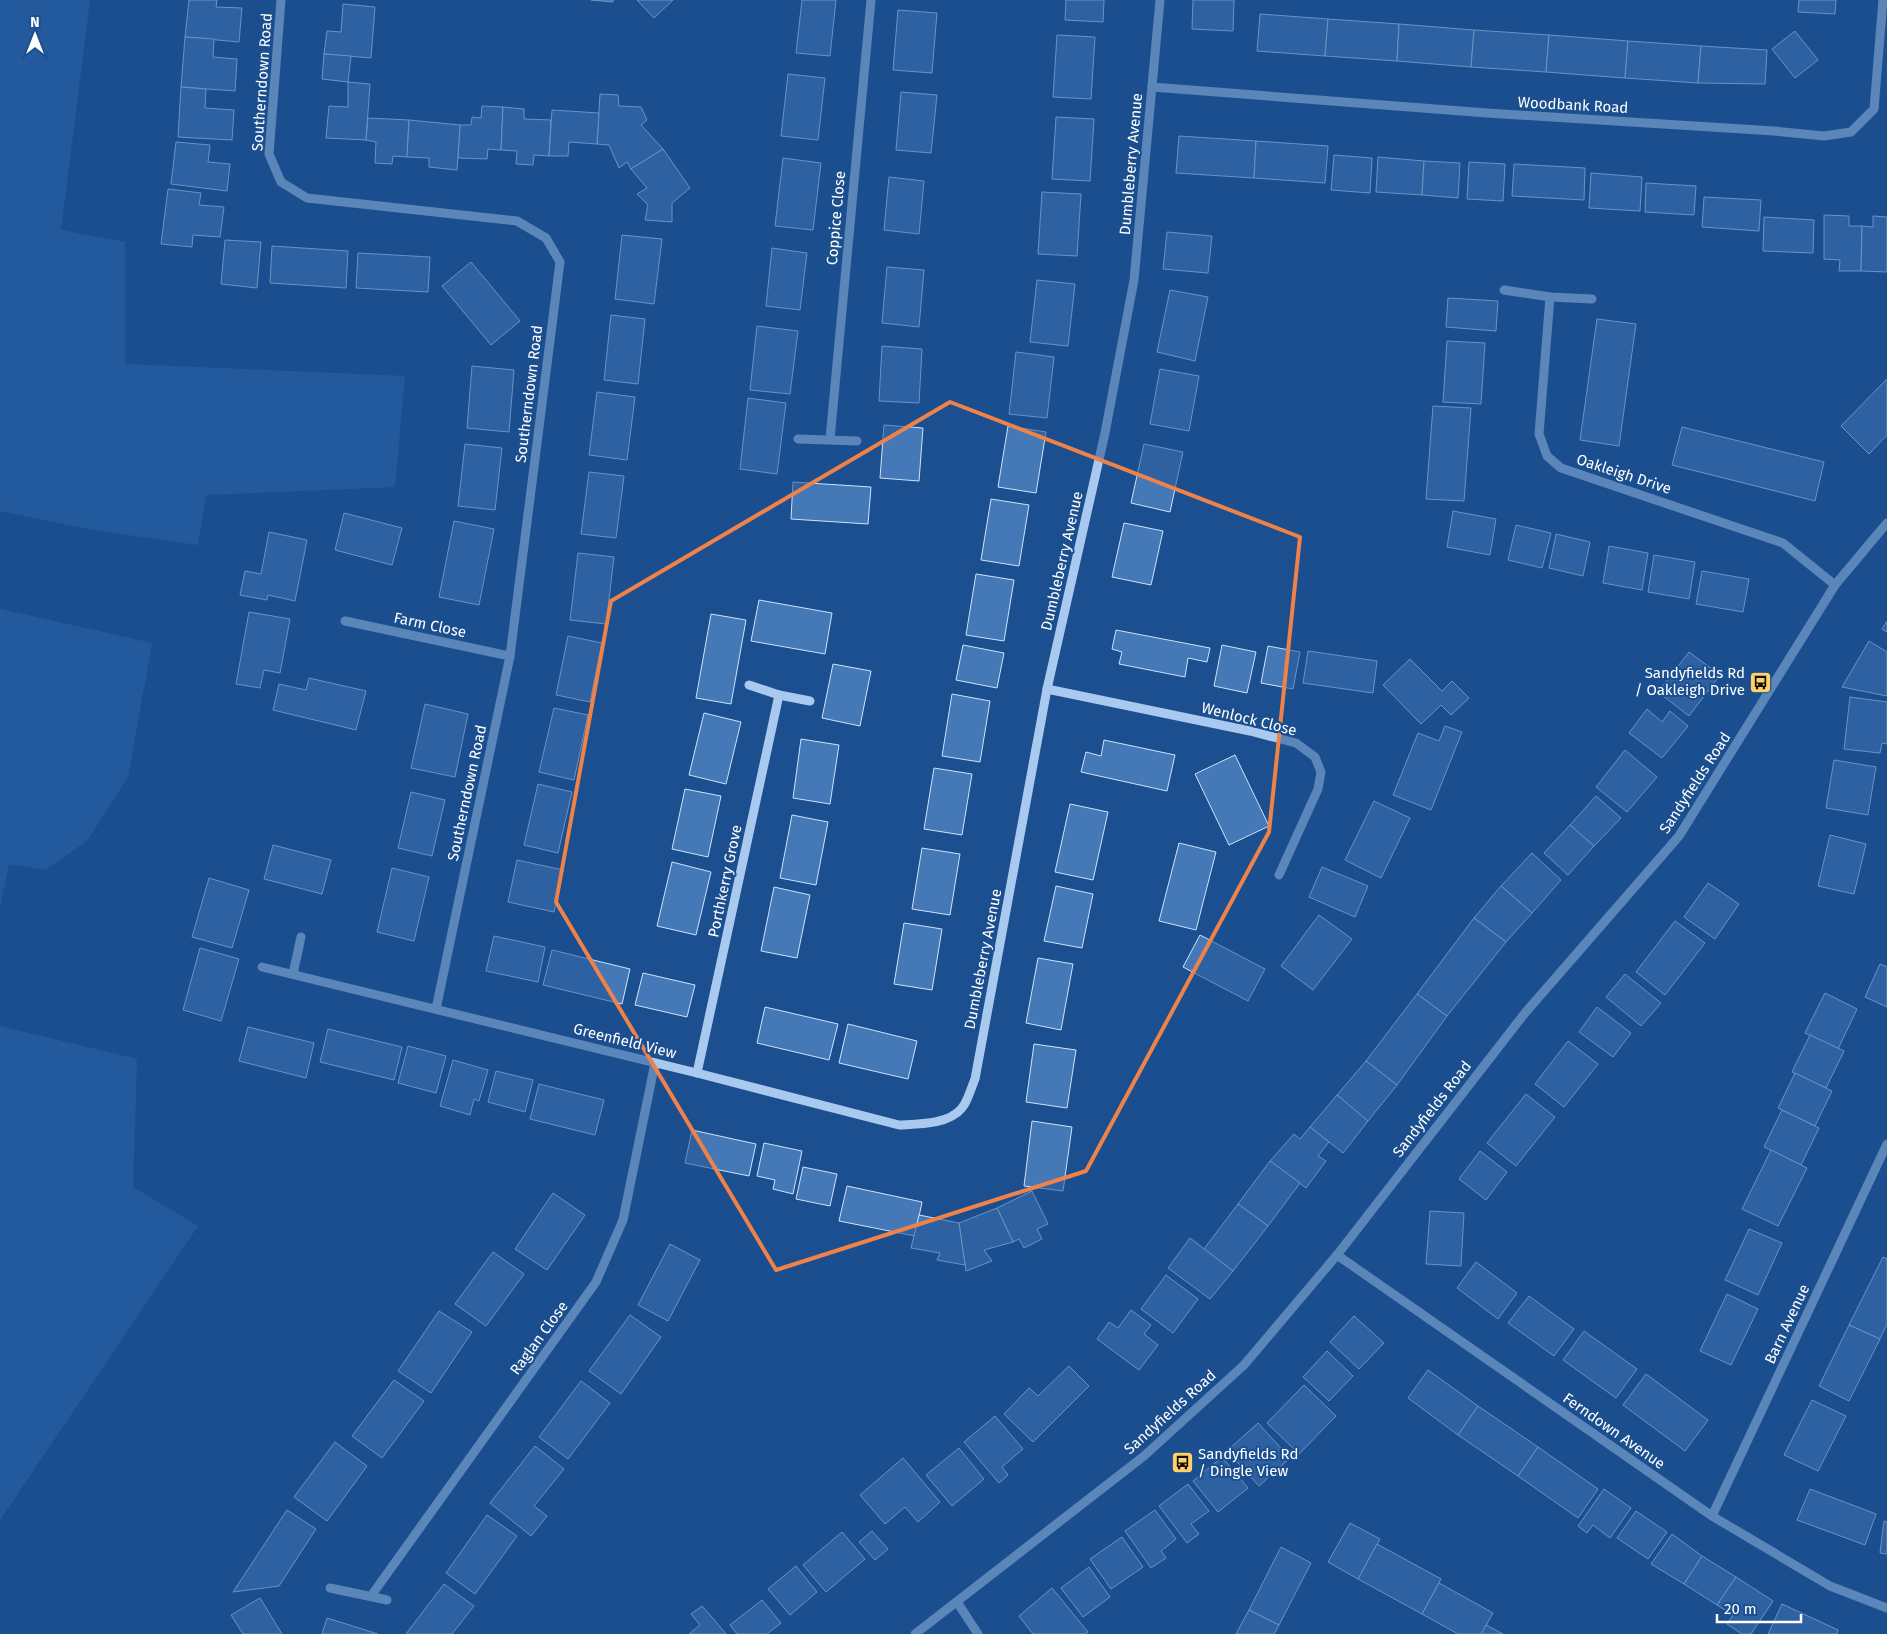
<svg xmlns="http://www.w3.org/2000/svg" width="1887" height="1634" viewBox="0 0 1887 1634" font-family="'Fira Sans',sans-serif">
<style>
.green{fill:#2e69ad}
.building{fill:#4478b7;stroke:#cfe3fa}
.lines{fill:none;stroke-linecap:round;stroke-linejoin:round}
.minor{stroke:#a9c9ee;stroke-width:9}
.marked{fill:none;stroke:#ee8249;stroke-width:4;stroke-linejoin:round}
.labels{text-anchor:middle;stroke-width:4;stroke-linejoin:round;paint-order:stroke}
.street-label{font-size:15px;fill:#fff;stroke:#1b4f8f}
.poi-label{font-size:15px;fill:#fff;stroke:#1b4f8f;text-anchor:end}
</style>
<rect width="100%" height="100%" fill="#1b4f8f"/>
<g class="green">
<path d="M0 0H90L61 230 125 242V364L405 376 395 487 206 495 198 545 93 530 0 511Z"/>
<path d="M0 609 152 643 128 777 87 841 45 870 9 864 0 908Z"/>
<path d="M0 1026 137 1059 133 1187 198 1226 0 1520Z"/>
</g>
<g class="building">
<path d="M189 0H217L216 7 242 8 239 42 185 37Z"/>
<path d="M591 0H613V2Z"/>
<path d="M637 0H673L654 18Z"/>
<path d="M802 0H836L830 56 796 53Z"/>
<path d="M1066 0H1104L1103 22 1065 20Z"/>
<path d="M1193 0H1234L1233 31 1192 29Z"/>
<path d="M1799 0H1836L1835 14 1798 12Z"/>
<path d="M343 4 375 7 371 58 324 54 327 31 341 32Z"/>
<path d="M898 10 937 13 932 73 893 70Z"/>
<path d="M1260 14 1328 19 1325 56 1257 51Z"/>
<path d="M1328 19 1399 24 1397 61 1325 56Z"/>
<path d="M1399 24 1474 30 1471 67 1397 61Z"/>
<path d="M1474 30 1549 35 1546 72 1471 67Z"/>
<path d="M1795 31 1818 60 1795 78 1772 49Z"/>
<path d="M1057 35 1095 37 1091 99 1053 97Z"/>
<path d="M1549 35 1628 41 1625 78 1546 72Z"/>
<path d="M185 37 214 39 213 57 237 59 235 91 181 87Z"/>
<path d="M1628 41 1701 46 1698 83 1625 78Z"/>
<path d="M1701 46 1767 50 1765 84 1698 83Z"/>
<path d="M324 54 351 56 348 82 322 79Z"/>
<path d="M788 74 825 78 818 140 781 136Z"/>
<path d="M348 82 370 84 366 140 326 138 329 106 348 107Z"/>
<path d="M181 87 206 89 205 108 234 110 232 140 178 137Z"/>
<path d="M901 92 937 95 931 153 896 150Z"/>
<path d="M600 94 618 95 619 106 641 107 647 120 641 125 663 149 631 169 627 162 619 168 609 145 597 144Z"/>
<path d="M482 106 503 107 501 150 488 149 487 159 458 158 460 125H471L472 117 481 118Z"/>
<path d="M503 107 524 109V119L551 120 549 156 534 155 533 165 516 164 517 151 501 150Z"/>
<path d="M552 110 599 113 597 144 569 142 568 156H549Z"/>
<path d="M1056 117 1094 119 1090 181 1052 179Z"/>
<path d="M368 118 409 120 407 157 393 156 392 164 375 163 376 142 366 140Z"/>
<path d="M409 120 460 125 457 170 429 167V158L407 157Z"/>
<path d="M1179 136 1256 141 1254 178 1176 173Z"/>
<path d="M1256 141 1328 146 1325 183 1254 178Z"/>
<path d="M176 142 210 145 208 162 230 164 227 191 171 184Z"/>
<path d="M663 149 690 188 672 203V222L645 220 648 205 637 194 647 188 631 169Z"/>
<path d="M1334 155 1372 158 1370 193 1331 190Z"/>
<path d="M1378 157 1424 161 1422 195 1376 192Z"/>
<path d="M783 158 821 163 813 230 775 226Z"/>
<path d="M1424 161 1460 163 1458 198 1422 195Z"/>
<path d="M1469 162 1505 164 1503 201 1467 199Z"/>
<path d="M1514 164 1585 168 1584 200 1512 196Z"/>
<path d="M1591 173 1642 177 1640 211 1589 208Z"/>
<path d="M889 177 924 181 919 234 884 230Z"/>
<path d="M1646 183 1696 186 1694 215 1645 212Z"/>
<path d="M168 189 201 193 199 205 224 207 220 237 193 235 192 247 161 244Z"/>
<path d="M1042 192 1081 194 1077 256 1038 254Z"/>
<path d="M1704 197 1761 200 1759 231 1702 227Z"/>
<path d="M1824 215 1849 216V226H1862L1861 271H1839L1840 260 1824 259Z"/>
<path d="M1873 216 1887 217V272L1861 271 1862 226 1873 227Z"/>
<path d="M1764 217 1814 220 1813 253 1763 251Z"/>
<path d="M1167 232 1212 236 1208 273 1163 269Z"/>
<path d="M622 235 662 239 654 304 615 299Z"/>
<path d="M225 240 261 242 257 288 221 284Z"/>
<path d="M272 246 348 251 346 288 270 283Z"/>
<path d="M772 248 807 253 800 310 766 306Z"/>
<path d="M358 253 430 257 428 292 356 288Z"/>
<path d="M471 262 520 321 491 345 442 286Z"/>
<path d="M887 267 924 270 919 327 882 323Z"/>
<path d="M1037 280 1075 284 1068 346 1030 342Z"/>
<path d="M1170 290 1208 297 1195 361 1157 352Z"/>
<path d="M1448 298 1498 301 1496 331 1446 327Z"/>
<path d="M611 315 645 319 638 384 604 380Z"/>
<path d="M1597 319 1636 324 1619 446 1580 440Z"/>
<path d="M757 326 798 331 790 394 750 390Z"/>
<path d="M1447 341 1485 343 1481 404 1443 402Z"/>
<path d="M882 346 922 349 919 403 879 401Z"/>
<path d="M1016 352 1054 357 1047 418 1009 414Z"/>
<path d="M472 366 514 370 509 432 467 428Z"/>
<path d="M1160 369 1199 376 1189 431 1150 424Z"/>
<path d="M1887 379V435L1869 454 1841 426Z"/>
<path d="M597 392 635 397 627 460 589 455Z"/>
<path d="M748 398 786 403 777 474 740 469Z"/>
<path d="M1433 406 1471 408 1464 501 1426 499Z"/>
<path d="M884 425 923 428 919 481 880 478Z"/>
<path d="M1008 426 1046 432 1036 493 998 487Z"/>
<path d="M1682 427 1824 462 1815 501 1672 465Z"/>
<path d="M465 444 502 448 495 510 458 506Z"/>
<path d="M1144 444 1183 452 1170 512 1131 503Z"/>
<path d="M589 472 624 476 616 538 581 534Z"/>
<path d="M793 482 871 487 868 524 791 519Z"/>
<path d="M991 499 1029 505 1019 566 981 560Z"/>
<path d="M1453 511 1496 519 1490 555 1447 547Z"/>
<path d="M344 513 402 528 392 565 335 550Z"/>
<path d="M454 521 494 529 479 605 439 597Z"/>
<path d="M1124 523 1163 531 1151 585 1112 577Z"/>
<path d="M1516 525 1551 533 1542 568 1508 560Z"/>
<path d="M269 532 307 540 295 601 268 595 267 600 240 595 245 571 261 574Z"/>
<path d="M1556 534 1590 542 1583 576 1549 568Z"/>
<path d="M1609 546 1648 553 1642 590 1603 583Z"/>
<path d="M578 553 614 557 606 624 570 620Z"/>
<path d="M1654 555 1695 562 1689 599 1648 592Z"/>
<path d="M1702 571 1749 579 1743 612 1696 604Z"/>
<path d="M976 574 1014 580 1004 641 966 635Z"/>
<path d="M759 600 832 613 825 654 751 641Z"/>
<path d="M249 612 290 619 280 673 264 670 260 688 236 684Z"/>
<path d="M711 614 746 620 731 704 696 698Z"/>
<path d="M1887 621V632L1882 629Z"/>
<path d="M1116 630 1210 648 1207 662 1188 658 1185 677 1119 664 1122 652 1112 649Z"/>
<path d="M568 636 602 643 590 702 556 695Z"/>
<path d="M1869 641 1887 652V696L1842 687Z"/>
<path d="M963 645 1004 653 997 688 956 680Z"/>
<path d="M1222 645 1256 652 1247 693 1214 686Z"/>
<path d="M1268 646 1300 652 1293 689 1261 683Z"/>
<path d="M1308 651 1377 661 1373 693 1303 683Z"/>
<path d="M1689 652 1720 675 1689 716 1658 692Z"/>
<path d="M1410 659 1442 691 1452 681 1469 698 1451 715 1441 705 1421 724 1383 685Z"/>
<path d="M833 664 871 671 860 726 822 718Z"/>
<path d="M309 678 366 691 356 730 273 710 279 684 306 690Z"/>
<path d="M952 694 990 701 980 762 942 756Z"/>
<path d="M1850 697 1887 702V744L1882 743 1880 753 1844 749Z"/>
<path d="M425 704 468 714 455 777 411 768Z"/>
<path d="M554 708 588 715 574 780 539 772Z"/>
<path d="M1647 709 1662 722 1670 711 1688 726 1662 758 1629 733Z"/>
<path d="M704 713 741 722 726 784 689 775Z"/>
<path d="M1445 726 1462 732 1431 810 1393 795 1418 733 1439 741Z"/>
<path d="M801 739 839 745 830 804 793 798Z"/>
<path d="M1104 740 1175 755 1167 791 1081 772 1086 752 1101 756Z"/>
<path d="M1625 750 1657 777 1627 812 1596 787Z"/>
<path d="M1235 755 1269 826 1229 845 1195 774Z"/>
<path d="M1834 760 1876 767 1868 815 1826 808Z"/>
<path d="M934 768 972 774 962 835 924 829Z"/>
<path d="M538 784 572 792 558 853 524 845Z"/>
<path d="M685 789 721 796 708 857 672 849Z"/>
<path d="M411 792 445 800 432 856 398 848Z"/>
<path d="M1596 796 1621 818 1594 846 1570 825Z"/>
<path d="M1374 801 1410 818 1381 878 1345 860Z"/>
<path d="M1070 804 1108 812 1093 880 1055 872Z"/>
<path d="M792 815 828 822 816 885 780 878Z"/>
<path d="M1570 825 1594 846 1568 875 1544 853Z"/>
<path d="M1830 835 1866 844 1854 894 1818 886Z"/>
<path d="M1179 843 1216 852 1196 930 1159 921Z"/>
<path d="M273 845 331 860 322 894 264 879Z"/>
<path d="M922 848 960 854 950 915 912 909Z"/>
<path d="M1532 853 1561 880 1532 913 1501 886Z"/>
<path d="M517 860 563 870 554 912 508 902Z"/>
<path d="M672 862 711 872 696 935 657 926Z"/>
<path d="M1322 867 1368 886 1355 917 1309 897Z"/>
<path d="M392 868 429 877 414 941 377 932Z"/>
<path d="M209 878 249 890 232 948 192 937Z"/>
<path d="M1708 883 1739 904 1715 939 1684 917Z"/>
<path d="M1056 886 1093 894 1082 948 1044 941Z"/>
<path d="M1501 886 1532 913 1506 942 1474 918Z"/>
<path d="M774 887 810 895 797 958 761 951Z"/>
<path d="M1319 915 1352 939 1313 990 1281 966Z"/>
<path d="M1474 918 1506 942 1447 1016 1417 994Z"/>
<path d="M1675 921 1705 943 1665 995 1636 972Z"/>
<path d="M904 923 942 929 932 990 894 984Z"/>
<path d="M1200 935 1265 969 1248 1001 1183 967Z"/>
<path d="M494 936 545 947 538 982 486 971Z"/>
<path d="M200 948 239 959 221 1021 183 1010Z"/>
<path d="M552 950 630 969 622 1004 543 985Z"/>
<path d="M1038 958 1073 964 1061 1030 1026 1023Z"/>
<path d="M1880 964 1887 967V1007L1865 997Z"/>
<path d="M643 973 695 985 687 1017 635 1005Z"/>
<path d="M1625 974 1661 1003 1641 1026 1606 997Z"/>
<path d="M1825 993 1857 1009 1838 1049 1805 1033Z"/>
<path d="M1417 994 1447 1016 1397 1085 1366 1061Z"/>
<path d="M765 1007 838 1024 829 1060 757 1043Z"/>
<path d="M1597 1007 1631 1033 1613 1057 1579 1032Z"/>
<path d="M848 1024 917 1041 908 1079 839 1063Z"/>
<path d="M248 1027 314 1043 306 1078 239 1061Z"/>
<path d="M328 1029 402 1047 394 1080 320 1062Z"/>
<path d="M1810 1035 1844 1051 1826 1088 1792 1072Z"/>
<path d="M1568 1041 1598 1064 1564 1107 1535 1084Z"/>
<path d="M1034 1044 1076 1050 1067 1108 1026 1102Z"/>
<path d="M408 1046 446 1056 436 1093 398 1083Z"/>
<path d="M453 1060 488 1070 479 1101 474 1099 470 1115 440 1106Z"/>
<path d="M1366 1061 1397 1085 1368 1121 1337 1095Z"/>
<path d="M496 1071 533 1080 525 1112 488 1102Z"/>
<path d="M1795 1073 1832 1091 1815 1126 1778 1108Z"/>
<path d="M539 1084 604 1100 595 1135 530 1119Z"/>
<path d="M1526 1094 1555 1117 1516 1166 1487 1143Z"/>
<path d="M1337 1095 1368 1121 1343 1153 1310 1127Z"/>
<path d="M1782 1110 1819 1128 1801 1165 1764 1147Z"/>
<path d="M1032 1121 1072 1127 1063 1191 1024 1186Z"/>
<path d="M1310 1127 1329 1142 1318 1156 1326 1161 1306 1188 1270 1161 1294 1134 1300 1139Z"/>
<path d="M692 1130 756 1144 749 1176 685 1163Z"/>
<path d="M764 1143 802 1151 793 1194 773 1189 775 1180 757 1176Z"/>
<path d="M1771 1150 1807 1168 1778 1226 1742 1209Z"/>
<path d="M1480 1151 1507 1172 1486 1200 1459 1179Z"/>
<path d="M1270 1161 1300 1183 1268 1226 1238 1204Z"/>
<path d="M803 1167 837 1174 830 1206 796 1199Z"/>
<path d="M847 1186 922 1202 915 1236 839 1221Z"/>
<path d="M1032 1191 1048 1224 1037 1229 1042 1239 1024 1248 1019 1239 1013 1242 997 1208Z"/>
<path d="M553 1193 585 1215 547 1270 515 1249Z"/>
<path d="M1238 1204 1268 1226 1233 1271 1204 1249Z"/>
<path d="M997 1208 1013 1242 984 1250 992 1261 966 1271 959 1223Z"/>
<path d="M1430 1211 1464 1213 1461 1266 1426 1264Z"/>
<path d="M919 1215 959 1223 965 1265 937 1260 940 1253 911 1248Z"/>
<path d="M1749 1229 1782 1243 1758 1295 1725 1280Z"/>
<path d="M1190 1238 1233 1271 1210 1299 1168 1268Z"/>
<path d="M670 1244 700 1260 668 1321 638 1305Z"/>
<path d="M493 1252 524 1274 486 1326 455 1304Z"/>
<path d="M1883 1257 1887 1259V1324L1880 1339 1849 1325Z"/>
<path d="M1476 1262 1517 1293 1498 1319 1457 1288Z"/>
<path d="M1166 1275 1198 1299 1173 1333 1141 1309Z"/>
<path d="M1727 1294 1758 1309 1731 1365 1700 1351Z"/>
<path d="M1529 1296 1574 1329 1554 1356 1508 1323Z"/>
<path d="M1131 1310 1151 1325 1144 1334 1158 1345 1139 1370 1097 1339 1109 1322 1118 1328Z"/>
<path d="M439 1311 472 1332 431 1393 398 1371Z"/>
<path d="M630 1315 661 1337 621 1394 589 1371Z"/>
<path d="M1354 1316 1384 1343 1359 1369 1330 1342Z"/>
<path d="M1849 1325 1880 1339 1849 1401 1819 1386Z"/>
<path d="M1584 1331 1637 1369 1616 1398 1563 1360Z"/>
<path d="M1327 1351 1353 1376 1329 1401 1303 1377Z"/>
<path d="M1069 1366 1089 1386 1033 1442 1004 1414 1029 1388 1038 1396Z"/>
<path d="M1428 1370 1478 1406 1458 1435 1408 1398Z"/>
<path d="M1646 1374 1708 1420 1685 1451 1623 1405Z"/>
<path d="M394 1380 424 1401 382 1458 352 1436Z"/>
<path d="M581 1381 610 1403 568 1459 539 1437Z"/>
<path d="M1304 1385 1336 1416 1299 1454 1267 1423Z"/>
<path d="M1812 1400 1846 1416 1818 1471 1784 1455Z"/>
<path d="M1478 1406 1538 1447 1518 1476 1458 1435Z"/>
<path d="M995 1416 1023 1449 1002 1467 1008 1475 999 1483 964 1442Z"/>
<path d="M1258 1423 1290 1458 1259 1486 1227 1451Z"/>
<path d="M335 1442 367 1466 327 1521 294 1497Z"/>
<path d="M535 1446 564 1469 534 1506 547 1516 531 1536 490 1503Z"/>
<path d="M1538 1447 1598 1489 1578 1518 1518 1476Z"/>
<path d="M959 1448 984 1479 952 1506 926 1475Z"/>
<path d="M1222 1457 1248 1488 1218 1512 1193 1481Z"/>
<path d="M903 1458 940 1502 918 1522 905 1507 885 1524 860 1495Z"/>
<path d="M1188 1484 1209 1511 1191 1524 1199 1534 1187 1543 1159 1506Z"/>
<path d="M1604 1489 1631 1508 1610 1538 1593 1525 1587 1533 1578 1526Z"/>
<path d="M1810 1489 1876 1514 1865 1545 1797 1520Z"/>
<path d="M287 1510 316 1529 279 1586 233 1592Z"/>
<path d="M1155 1510 1176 1539 1161 1551 1166 1558 1151 1568 1125 1531Z"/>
<path d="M1636 1511 1667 1532 1648 1559 1617 1538Z"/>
<path d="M487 1515 517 1536 475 1594 446 1573Z"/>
<path d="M1884 1521 1887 1522V1554L1880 1553Z"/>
<path d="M1350 1523 1380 1539 1358 1579 1328 1562Z"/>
<path d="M872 1531 888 1549 875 1560 859 1542Z"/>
<path d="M842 1532 865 1559 826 1592 803 1565Z"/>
<path d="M1672 1534 1702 1556 1684 1584 1651 1564Z"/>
<path d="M1122 1537 1143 1567 1111 1589 1090 1559Z"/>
<path d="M1377 1544 1441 1579 1422 1614 1358 1579Z"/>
<path d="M1281 1547 1311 1563 1279 1625 1249 1610Z"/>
<path d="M1702 1556 1736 1577 1717 1605 1684 1584Z"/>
<path d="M796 1566 817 1592 790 1615 768 1589Z"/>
<path d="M1089 1567 1110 1597 1083 1617 1061 1588Z"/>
<path d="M1736 1577 1773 1601 1751 1634H1742L1727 1624 1733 1615 1717 1605Z"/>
<path d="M1439 1583 1493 1613 1481 1634H1458L1422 1614Z"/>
<path d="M444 1584 474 1606 452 1634H406Z"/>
<path d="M1052 1588 1088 1632 1085 1634H1033L1019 1616Z"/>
<path d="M260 1598 282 1634H243L231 1615Z"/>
<path d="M762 1600 781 1623 767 1634H737L730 1625Z"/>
<path d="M1782 1604 1838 1630 1837 1634H1768Z"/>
<path d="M702 1606 711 1616 726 1634H689L700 1625 691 1614Z"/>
<path d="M1249 1610 1279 1625 1274 1634H1236Z"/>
<path d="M327 1618 378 1634H322Z"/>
<path d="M1486 1625 1503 1634H1481Z"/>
</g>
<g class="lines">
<g class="minor">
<path d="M281 0 269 154 281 182 307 198 517 221 546 238 560 262 510 656 436 1009"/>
<path d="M1152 87 1487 113 1774 131 1824 136 1851 132 1874 109 1883 0"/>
<path d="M1504 290 1550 297 1592 299"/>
<path d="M1550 297 1539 434 1547 456 1561 468 1783 543 1835 585"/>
<path d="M798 439 857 441"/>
<path d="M830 439 871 0"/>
<path d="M345 621 510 656"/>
<path d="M749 685 779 695 810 701"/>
<path d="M1047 689 1250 731 1296 743 1315 757 1321 772 1318 789 1279 875"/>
<path d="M262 967 697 1073 899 1125C918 1124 948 1125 962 1108 968 1101 971 1088 975 1079L1047 689 1105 433 1134 280 1160 0"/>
<path d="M293 974 301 937"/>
<path d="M697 1073 779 695"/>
<path d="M1337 1255 1712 1516 1830 1586 1887 1608"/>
<path d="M1712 1516 1887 1144"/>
<path d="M330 1588 387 1600"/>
<path d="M371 1596 596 1282 623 1220 655 1063"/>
<path d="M957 1602 978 1634"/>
<path d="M915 1634 1144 1456 1244 1365 1337 1255 1525 1013 1679 836 1835 585 1887 523"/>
</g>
</g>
<path d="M0 0H1887V1634H0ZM950 402 1300 537 1269 832 1086 1171 776 1270 556 902 611 601Z" fill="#1b4f8f" fill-opacity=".55" fill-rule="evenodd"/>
<path class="marked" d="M950 402 1300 537 1269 832 1086 1171 776 1270 556 902 611 601Z"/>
<defs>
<symbol id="bus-square" viewBox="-11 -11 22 22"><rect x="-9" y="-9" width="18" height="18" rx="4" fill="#ffd166" stroke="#1b4f8f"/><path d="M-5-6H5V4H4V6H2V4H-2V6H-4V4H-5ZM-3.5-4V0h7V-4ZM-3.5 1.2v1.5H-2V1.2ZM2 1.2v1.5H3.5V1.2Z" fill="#111"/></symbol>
</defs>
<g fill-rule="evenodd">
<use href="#bus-square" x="1748" y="670" width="25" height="25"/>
<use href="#bus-square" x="1170" y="1450" width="25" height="25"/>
</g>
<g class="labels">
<g class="street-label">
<text transform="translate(262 82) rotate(-86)" y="5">Southerndown Road</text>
<text transform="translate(1573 105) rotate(3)" y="5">Woodbank Road</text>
<text transform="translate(1131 164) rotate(-85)" y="5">Dumbleberry Avenue</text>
<text transform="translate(836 218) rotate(-85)" y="5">Coppice Close</text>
<text transform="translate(529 394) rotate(-83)" y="5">Southerndown Road</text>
<text transform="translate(1624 474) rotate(18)" y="5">Oakleigh Drive</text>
<text transform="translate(1062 561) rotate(-77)" y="5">Dumbleberry Avenue</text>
<text transform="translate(430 625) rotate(12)" y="5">Farm Close</text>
<text transform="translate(1249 719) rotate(14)" y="5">Wenlock Close</text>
<text transform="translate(1695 783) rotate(-57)" y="5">Sandyfields Road</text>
<text transform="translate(467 793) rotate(-78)" y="5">Southerndown Road</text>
<text transform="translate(725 881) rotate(-78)" y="5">Porthkerry Grove</text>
<text transform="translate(983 959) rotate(-79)" y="5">Dumbleberry Avenue</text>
<text transform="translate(625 1041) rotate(14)" y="5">Greenfield View</text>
<text transform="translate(1432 1109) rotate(-52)" y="5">Sandyfields Road</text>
<text transform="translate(1787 1324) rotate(-65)" y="5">Barn Avenue</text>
<text transform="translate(539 1338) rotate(-54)" y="5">Raglan Close</text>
<text transform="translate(1170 1412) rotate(-42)" y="5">Sandyfields Road</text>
<text transform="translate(1614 1431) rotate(35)" y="5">Ferndown Avenue</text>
</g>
<g class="poi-label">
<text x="1745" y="678">Sandyfields Rd<tspan x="1745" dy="17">/ Oakleigh Drive</tspan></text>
<text x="1198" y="1459" text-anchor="start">Sandyfields Rd<tspan x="1198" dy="17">/ Dingle View</tspan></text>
</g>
</g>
<g transform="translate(35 35)" stroke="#1b4f8f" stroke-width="4" paint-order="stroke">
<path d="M0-4L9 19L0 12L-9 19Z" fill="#ffffff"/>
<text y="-8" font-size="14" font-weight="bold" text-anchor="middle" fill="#ffffff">N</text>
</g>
<path d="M1717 1614v8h84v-8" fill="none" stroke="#ffffff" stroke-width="2.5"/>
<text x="1724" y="1614" font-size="15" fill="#ffffff" stroke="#1b4f8f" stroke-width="4" paint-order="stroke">20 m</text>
</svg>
